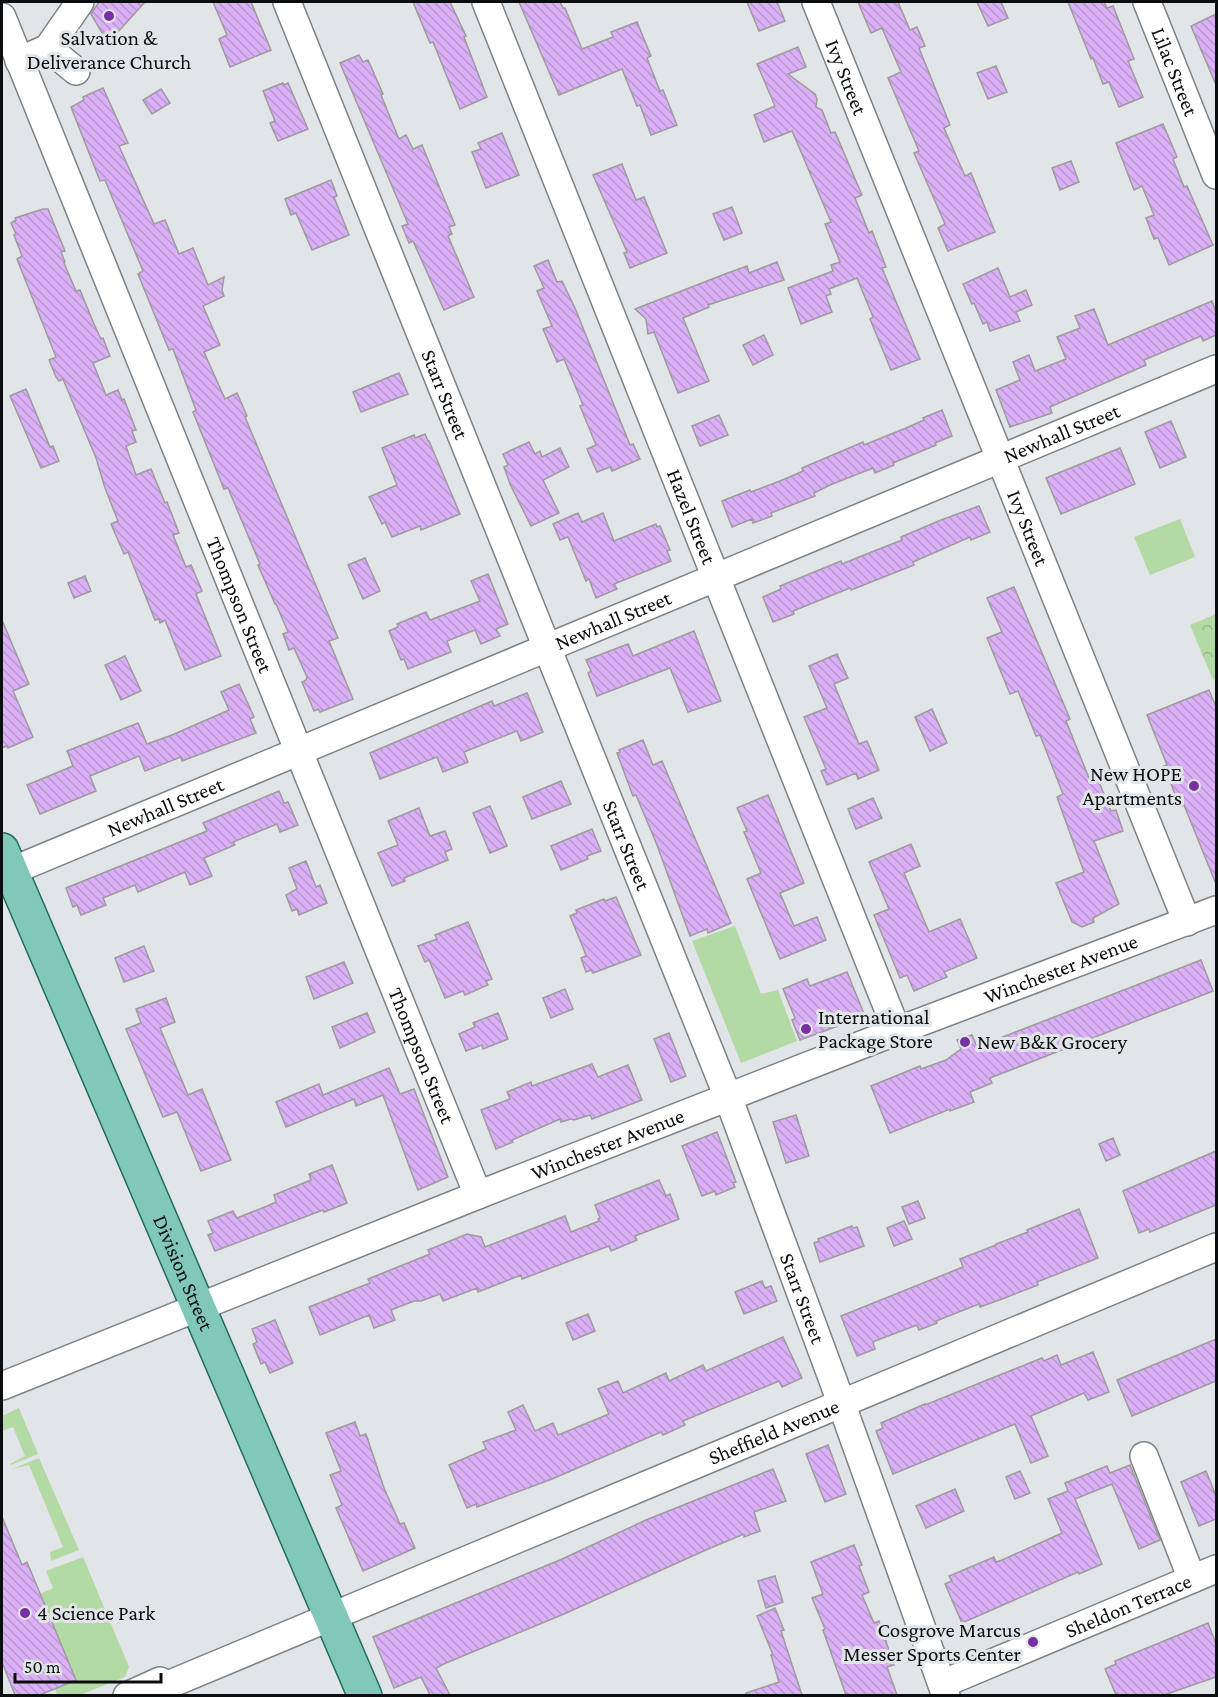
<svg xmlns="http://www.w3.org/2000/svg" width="1218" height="1697" viewBox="0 0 1218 1697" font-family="'Crimson Pro',serif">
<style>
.grass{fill:#b3d9a5}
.park{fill:url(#park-crowns)}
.building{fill:url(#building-back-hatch);stroke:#9d9b9e;stroke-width:1.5}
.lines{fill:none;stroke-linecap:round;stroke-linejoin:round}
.minor-casing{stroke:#7e8284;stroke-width:30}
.major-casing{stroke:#216e5d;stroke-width:36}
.minor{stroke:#fff;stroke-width:27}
.major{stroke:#81c8b8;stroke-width:33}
.poi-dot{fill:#7730a3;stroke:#e2e5e8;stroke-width:2}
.labels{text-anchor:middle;stroke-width:6;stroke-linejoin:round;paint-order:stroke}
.poi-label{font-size:21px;fill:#0c0d0e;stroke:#e2e5e8;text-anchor:start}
.street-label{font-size:21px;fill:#0c0d0e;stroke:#e2e5e8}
</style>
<defs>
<pattern id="park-crowns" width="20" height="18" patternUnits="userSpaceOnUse" patternTransform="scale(1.5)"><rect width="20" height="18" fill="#b3d9a5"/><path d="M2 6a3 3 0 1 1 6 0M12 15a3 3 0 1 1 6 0" fill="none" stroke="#99b98d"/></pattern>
<pattern id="building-back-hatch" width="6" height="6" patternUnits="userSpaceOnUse" patternTransform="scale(1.5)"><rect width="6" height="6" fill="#dab0f6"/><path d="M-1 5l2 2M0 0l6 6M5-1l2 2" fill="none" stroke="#ba96d2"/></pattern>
</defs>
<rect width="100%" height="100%" fill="#e2e5e8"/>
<g class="grass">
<path d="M1180 519 1195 557 1150 575 1134 537Z"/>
<path d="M735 926 761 994 778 990 797 1041 741 1063 692 941Z"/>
<path d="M19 1408 38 1454 11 1465 10 1464 25 1456 13 1427 2 1431V1416Z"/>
<path d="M39 1458 79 1550 51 1561 50 1552 63 1547 29 1465 12 1469Z"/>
<path d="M83 1557 129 1667 125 1677 80 1695H57L55 1689 76 1680 40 1594 53 1588 46 1571Z"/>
</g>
<path class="park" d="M1216 614V678L1213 680 1190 625Z"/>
<g class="building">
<path d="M99 2H145L108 43 91 14Z"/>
<path d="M213 2H251L271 50 230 67 219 39 227 35Z"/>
<path d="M413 2H450L466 36 464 37 487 97 460 109 433 42 430 43Z"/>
<path d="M519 2H560L563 8H565L582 49 613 37 611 32 637 22 651 56 647 58 660 91 663 90 677 125 651 135 640 105 637 106 622 69 559 95Z"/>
<path d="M747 2H777L785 21 759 31Z"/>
<path d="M858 2H898L910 30 917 27 925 46 919 48 950 125 944 128 965 176 971 173 995 232 948 251 938 228 945 224 914 153 919 151 888 78 901 72 882 28 871 33Z"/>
<path d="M977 2H1001L1008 18 988 26Z"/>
<path d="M1068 2H1104L1107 8 1113 6 1134 59 1128 61 1143 97 1119 107 1109 82 1103 84 1093 58 1091 59Z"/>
<path d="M1216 14V85L1191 26Z"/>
<path d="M798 47 806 67 788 74 815 94 817 99 816 107 822 110 831 133 835 132 862 195 855 198 869 233 872 231 886 267 882 268 920 359 891 370 870 319 873 317 857 278 829 289 831 294 826 296 832 312 801 324 788 288 833 271 831 265 840 262 825 224 831 222 792 131 764 142 754 115 775 106 757 64Z"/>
<path d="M359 55 363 62 368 60 383 94 381 95 399 139 406 135 413 149 422 145 455 225 449 227 452 234 448 236 474 297 444 310 413 241 409 243 402 226 408 224 340 63Z"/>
<path d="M996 66 1007 92 988 99 977 73Z"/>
<path d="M283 83 284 85 288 83 308 129 278 141 270 123 275 121 263 91Z"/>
<path d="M103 88 128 143 119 146 154 224 165 220 179 254 193 248 208 285 224 277 222 290 224 296 203 306 220 345 204 352 225 399 237 393 247 416 245 417 338 638 329 641 353 699 320 712 318 709 314 711 302 682 306 680 307 677 294 648 289 650 283 634 288 632 276 604H275L258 565 260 564 228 488 224 489 193 412 196 410 173 349 169 350 138 274 143 271 105 180 100 181 71 107 84 100 83 97Z"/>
<path d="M161 89 170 103 152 114 143 100Z"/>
<path d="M1163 124 1177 157 1173 159 1184 187 1187 186 1213 245 1169 265 1158 238 1154 239 1146 218 1154 215 1142 186 1134 190 1116 143Z"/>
<path d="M502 133 519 175 486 188 472 152 481 149 478 143Z"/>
<path d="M1071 161 1079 182 1060 190 1052 168Z"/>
<path d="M622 164 636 200 644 197 667 253 630 268 624 253 627 252 593 175Z"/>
<path d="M331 180 337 196 334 197 349 235 312 250 296 213 291 215 285 199Z"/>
<path d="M732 207 742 233 724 240 713 214Z"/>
<path d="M43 209H48L65 251 61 252 65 262 64 263 76 291 80 290 94 324 101 339 103 338 110 356 93 363 106 395 118 390 122 400 124 399 136 430 132 431 136 442 126 446 136 475 151 469 165 503 167 502 179 533 173 535 186 567 191 565 202 591 196 594 221 656 185 670 165 620 160 623 159 619 155 620 128 552 124 554 111 524 118 521 105 488 96 458 63 379 59 381 56 377 49 360 56 357 17 259 22 256 14 235 16 234 11 223 16 220 15 218Z"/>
<path d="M548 260 557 282 562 281 575 308 630 445 633 444 640 459 612 471 610 467 597 472 587 449 596 445 580 406 583 405 564 359 557 362 543 329 552 326 537 291 544 288 534 266Z"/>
<path d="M777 262 784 280 708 305 709 307 683 318 709 381 678 393 654 332 648 334 646 319 635 309 725 274 747 266 749 273Z"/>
<path d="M998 268 1010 297 1026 290 1032 305 1016 312 1020 321 990 331 987 322 983 324 974 303 972 304 963 284Z"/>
<path d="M1212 301 1216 312V335L1203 341 1201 336 1144 360 1146 365 1050 407 1052 413 1010 427 996 390 1020 380 1013 362 1029 355 1035 371 1066 359 1057 337 1080 328 1075 316 1094 309 1108 345Z"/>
<path d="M764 335 773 355 753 365 743 345Z"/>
<path d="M399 373 408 394 361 412 353 392Z"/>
<path d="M26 389 50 447 53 446 59 461 41 468 10 396Z"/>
<path d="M942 410 952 436 935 443 936 445 893 463 894 465 875 473 873 468 830 485 814 493 815 496 771 513 772 516 753 523 752 519 732 527 722 501 750 490 751 492 785 479 803 471 802 468 863 442 864 445 906 428 924 420 923 418Z"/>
<path d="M719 415 728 435 700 446 692 426Z"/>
<path d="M1171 421 1186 457 1160 468 1145 432Z"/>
<path d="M425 434 428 441H429L460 514 421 530 420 526 392 537 385 522 382 524 369 497 397 485 382 448 414 435 415 438Z"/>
<path d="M529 442 535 454 540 451 542 457 560 448 569 467 543 480 559 513 531 526 510 484 504 467 508 465 503 454Z"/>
<path d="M1120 448 1135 484 1061 514 1046 478Z"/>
<path d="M979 506 990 532 971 540 970 537 913 562 914 565 851 590 850 588 793 611 794 614 773 622 763 597 781 589 780 586 841 561 842 564 859 557 902 540 901 537 941 520Z"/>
<path d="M578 513 582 522 603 513 614 541 656 524 657 527 660 526 670 550 667 551 671 561 614 584 617 589 596 598 589 579 586 581 568 537 560 540 553 524Z"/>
<path d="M365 558 380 591 363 599 348 565Z"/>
<path d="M488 574 508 624 496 629 500 636 481 644 475 630 447 641 451 652 408 669 404 659 401 660 389 631 398 627 397 624 426 612 430 620 480 601 471 581Z"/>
<path d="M85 576 91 591 74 598 68 583Z"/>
<path d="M1014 587 1070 719 1066 721 1091 783 1099 782 1111 811 1116 810 1123 831 1094 841 1119 904 1093 918 1094 922 1082 927 1072 922 1056 883 1084 872 1057 797 1063 794 1040 735 1036 736 1018 691 1010 694 987 638 1002 632 987 598Z"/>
<path d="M2 620 29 684 13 691 33 737 8 748 7 746 2 748Z"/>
<path d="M694 631 721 701 688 712 670 668 597 696 588 673 591 671 586 660 628 644 633 656Z"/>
<path d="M837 654 848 678 834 684 859 744 867 741 879 770 858 779 856 773 827 785 821 771 826 769 804 717 827 708 809 666Z"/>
<path d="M125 656 141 691 121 700 105 665Z"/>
<path d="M239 684 254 717 250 719 256 733 182 761 181 757 145 771 139 756 90 776 96 791 40 814 27 785 73 766 67 751 138 723 147 744 172 735 229 710 221 692Z"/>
<path d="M1209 690 1216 707V884L1184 805 1180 807 1164 766 1167 765 1147 715Z"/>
<path d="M527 693 543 732 521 741 517 731 464 752 468 762 443 772 437 757 380 779 370 753 492 701 494 706Z"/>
<path d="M932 709 947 743 930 751 915 717Z"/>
<path d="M643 740 653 765 662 761 731 923 708 933 707 929 690 936 657 845 636 795 633 796 617 753 620 752 619 750Z"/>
<path d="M561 781 571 804 532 819 523 797Z"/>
<path d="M279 791 284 803 288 802 298 825 280 832 277 824 233 842 235 845 204 858 212 876 190 885 185 872 138 892 135 885 103 898 106 905 81 915 77 905 73 907 66 888 207 831 203 823Z"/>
<path d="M768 795 804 883 780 893 794 926 817 917 826 940 780 959 747 879 761 873 744 832 747 831 737 808Z"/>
<path d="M873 798 882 818 856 829 848 809Z"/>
<path d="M490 806 507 846 490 853 473 813Z"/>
<path d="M419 808 430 836 445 831 452 849 445 852 448 860 404 878 405 881 392 886 378 853 398 845 388 821Z"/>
<path d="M592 829 601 851 587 856 588 859 561 870 551 846Z"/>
<path d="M911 844 920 866 904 873 929 932 960 919 977 958 944 972 947 977 914 991 907 975 900 978 874 915 889 909 869 862Z"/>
<path d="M306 861 316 887 320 885 327 903 299 915 297 909 292 911 286 895 297 889 289 868Z"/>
<path d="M616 897 641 955 593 973 591 970 586 972 581 958 586 956 584 950 570 916 577 913 576 910 604 899 605 901Z"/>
<path d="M468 922 492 979 486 981 488 985 465 995 463 991 445 998 429 960 425 962 418 946 437 939 435 935Z"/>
<path d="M144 946 154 971 124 982 115 958Z"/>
<path d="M1201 960 1213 991 990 1078 992 1083 970 1092 974 1102 950 1111V1109L890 1133 871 1086 920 1066 921 1069 946 1060 961 1049 957 1040 972 1035 977 1047Z"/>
<path d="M344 962 353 983 314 999 306 977Z"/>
<path d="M847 972 865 1016 800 1040 792 1020 795 1018 783 989 807 979 810 986Z"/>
<path d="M565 989 573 1009 551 1018 543 998Z"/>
<path d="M166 998 175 1022 160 1028 188 1095 202 1089 231 1160 201 1171 177 1112 163 1117 126 1029 141 1023 136 1009Z"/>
<path d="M367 1013 375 1032 340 1048 332 1027Z"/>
<path d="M498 1013 508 1039 483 1049 482 1045 466 1051 459 1034 475 1027 473 1023Z"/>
<path d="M669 1033 686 1076 671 1082 654 1039Z"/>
<path d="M592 1064 598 1077 628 1065 642 1100 592 1119 590 1115 574 1120 571 1119 561 1122 560 1119 512 1140 513 1142 496 1149 481 1110 510 1099 507 1092 531 1082 532 1086Z"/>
<path d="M389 1068 400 1094 414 1089 448 1177 418 1190 383 1095 356 1106 354 1099 286 1127 276 1102 319 1084 323 1095Z"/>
<path d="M796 1115 809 1156 786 1163 773 1122Z"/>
<path d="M717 1132 736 1182 733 1183 735 1187 716 1195 715 1191 702 1196 682 1146Z"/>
<path d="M1113 1138 1120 1155 1106 1161 1099 1144Z"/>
<path d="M1216 1151V1205L1150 1232 1149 1229 1139 1233 1123 1191Z"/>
<path d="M332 1165 347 1203 324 1212 323 1210 215 1251 208 1235 213 1233 208 1221 233 1211 237 1218 267 1206 276 1202 274 1195 311 1180 309 1174Z"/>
<path d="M659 1180 666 1196 670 1194 679 1219 635 1236 637 1240 611 1251 609 1246 522 1279 521 1275 478 1292 477 1288 443 1301 440 1294 421 1301H414L391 1310 395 1320 374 1328 369 1315 320 1335 309 1307 370 1283 368 1279 430 1254 428 1250 467 1234 481 1237 485 1247 565 1216 571 1232 599 1221 598 1219 600 1218 595 1205Z"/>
<path d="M918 1201 925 1218 909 1224 902 1207Z"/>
<path d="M1079 1209 1098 1258 1037 1282 1038 1285 1002 1299 980 1307 979 1304 936 1321 937 1323 919 1330 917 1325 875 1341 873 1343 875 1349 857 1356 841 1316 963 1267 960 1259 996 1245V1244L1028 1232 1027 1230Z"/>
<path d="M904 1221 912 1239 894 1246 887 1228Z"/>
<path d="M852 1226 853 1228 857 1227 864 1246 820 1262 814 1243 819 1241 818 1239Z"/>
<path d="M762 1281 765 1288 771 1286 777 1301 744 1314 735 1292Z"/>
<path d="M588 1314 595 1331 573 1340 566 1323Z"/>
<path d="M275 1320 293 1363 270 1373 265 1362 261 1364 253 1344 257 1342 252 1329Z"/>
<path d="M783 1337 802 1378 782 1387 779 1381 683 1421 685 1425 663 1435 661 1432 552 1479 477 1507 476 1504 467 1508 449 1465 486 1449 483 1442 516 1430 508 1412 523 1405 535 1431 553 1423 558 1435 609 1414 598 1389 618 1381 623 1393 666 1373 669 1381 703 1365 706 1371Z"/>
<path d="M1216 1339V1381L1132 1416 1117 1380Z"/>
<path d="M1093 1352 1109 1392 1088 1400 1084 1393 1031 1416 1048 1456 1031 1463 1015 1424 893 1474 876 1431 883 1428 881 1423 925 1404V1405L1042 1358 1044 1361 1057 1355 1061 1365Z"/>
<path d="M355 1422 360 1436 366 1434 384 1488 400 1524 404 1523 415 1548 363 1571 336 1508 342 1505 330 1475 341 1471 326 1433Z"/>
<path d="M828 1445 846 1494 825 1502 806 1454Z"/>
<path d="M1130 1465 1160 1540 1139 1549 1112 1484 1075 1499 1102 1564 1079 1574 1078 1572 962 1623 945 1584 952 1581 949 1576 994 1557 996 1562 1002 1560 1062 1533 1048 1499 1068 1491 1065 1483 1107 1466 1110 1473Z"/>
<path d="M773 1469 786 1501 754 1512 760 1531 744 1537V1534L708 1549 564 1614 446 1663 436 1668 450 1695H430L421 1677 394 1688 373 1637 560 1560 646 1520Z"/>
<path d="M1020 1471 1030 1493 1015 1499 1006 1477Z"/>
<path d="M1206 1471 1216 1496V1519L1199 1526 1181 1482Z"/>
<path d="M955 1489 964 1511 926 1528 916 1506Z"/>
<path d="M2 1517 22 1565 27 1562 76 1680 40 1695H15L2 1662Z"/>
<path d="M854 1545 862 1565 859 1566 869 1592 862 1595 874 1623 879 1621 894 1665 887 1667 897 1695H846L823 1630 825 1629 812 1598 823 1594 811 1562Z"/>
<path d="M775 1576 783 1602 766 1608 758 1581Z"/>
<path d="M775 1608 784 1630 781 1631 802 1695H746V1693L779 1682 771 1655H773L757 1616Z"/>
<path d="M1208 1623 1216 1644V1677L1164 1695H1116L1105 1669 1116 1664 1115 1661Z"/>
</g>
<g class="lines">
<defs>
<g id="minor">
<path id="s1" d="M287 2 728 1097 834 1383 946 1696"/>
<path id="s2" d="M486 2 897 1031"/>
<path id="s3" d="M816 2 1187 922"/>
<path id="s4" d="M1147 2 1216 175"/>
<path id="s5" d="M2 17 478 1195"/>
<path d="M48 48 76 71"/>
<path d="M19 61 48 48 80 2"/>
<path id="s6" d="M2 875 1216 369"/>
<path id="s7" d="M2 1386 478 1195 897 1031 1216 910"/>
<path d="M1144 1456 1192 1579"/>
<path id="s8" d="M942 1684 1216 1569"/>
<path id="s9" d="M163 1687 1216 1247"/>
<path d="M127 1696 160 1681"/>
</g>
<g id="major">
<path id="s10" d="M2 850 365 1696"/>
</g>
</defs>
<use href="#minor" class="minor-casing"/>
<use href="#major" class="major-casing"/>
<use href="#minor" class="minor"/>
<use href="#major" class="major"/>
</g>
<g class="poi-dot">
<circle cx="109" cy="16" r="6"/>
<circle cx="1194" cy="786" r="6"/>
<circle cx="806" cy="1029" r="6"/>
<circle cx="965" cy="1042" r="6"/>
<circle cx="25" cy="1613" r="6"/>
<circle cx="1033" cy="1642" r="6"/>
</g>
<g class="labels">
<g class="poi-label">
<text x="109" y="45" text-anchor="middle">Salvation &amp;<tspan x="109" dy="24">Deliverance Church</tspan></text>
<text x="1182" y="781" text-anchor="end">New HOPE<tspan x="1182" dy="24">Apartments</tspan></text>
<text x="818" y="1024">International<tspan x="818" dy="24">Package Store</tspan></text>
<text x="977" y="1049">New B&amp;K Grocery</text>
<text x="37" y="1620">4 Science Park</text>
<text x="1021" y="1637" text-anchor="end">Cosgrove Marcus<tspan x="1021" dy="24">Messer Sports Center</tspan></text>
</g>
<g class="street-label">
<text dy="7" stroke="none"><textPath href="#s4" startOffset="75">Lilac Street</textPath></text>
<text dy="7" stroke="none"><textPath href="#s3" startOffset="81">Ivy Street</textPath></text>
<text dy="7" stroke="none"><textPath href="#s1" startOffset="423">Starr Street</textPath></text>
<text dy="7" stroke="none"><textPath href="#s6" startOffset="1148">Newhall Street</textPath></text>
<text dy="7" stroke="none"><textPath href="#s2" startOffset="554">Hazel Street</textPath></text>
<text dy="7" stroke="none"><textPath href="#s3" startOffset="567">Ivy Street</textPath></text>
<text dy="7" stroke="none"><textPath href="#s5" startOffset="634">Thompson Street</textPath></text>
<text dy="7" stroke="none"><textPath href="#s6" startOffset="662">Newhall Street</textPath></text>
<text dy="7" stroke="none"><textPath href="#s6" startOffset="177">Newhall Street</textPath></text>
<text dy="7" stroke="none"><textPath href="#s1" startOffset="909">Starr Street</textPath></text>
<text dy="7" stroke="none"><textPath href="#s7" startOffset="1138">Winchester Avenue</textPath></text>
<text dy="7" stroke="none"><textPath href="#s5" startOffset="1120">Thompson Street</textPath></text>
<text dy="7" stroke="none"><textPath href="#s7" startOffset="652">Winchester Avenue</textPath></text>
<text dy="7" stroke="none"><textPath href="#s10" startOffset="460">Division Street</textPath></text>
<text dy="7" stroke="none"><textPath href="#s1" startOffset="1395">Starr Street</textPath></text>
<text dy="7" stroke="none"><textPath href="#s9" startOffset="662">Sheffield Avenue</textPath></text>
<text dy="7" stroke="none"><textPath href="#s8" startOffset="202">Sheldon Terrace</textPath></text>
</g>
</g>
<rect width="1218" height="1697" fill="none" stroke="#0c0d0e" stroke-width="6"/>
<path d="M15 1673v9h146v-9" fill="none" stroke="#0c0d0e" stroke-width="3"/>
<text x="24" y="1673" font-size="18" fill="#0c0d0e" stroke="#e2e5e8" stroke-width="4.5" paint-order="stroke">50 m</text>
</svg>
